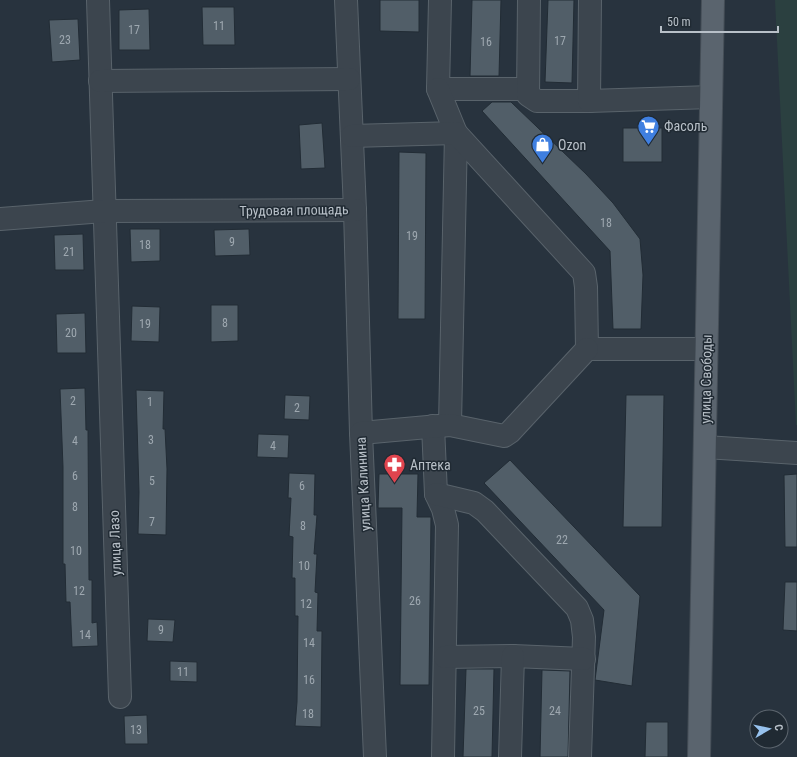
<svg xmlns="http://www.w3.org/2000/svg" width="797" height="757" viewBox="0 0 797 757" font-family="'Roboto Condensed',sans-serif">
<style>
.green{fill:#2b4040}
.building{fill:#515e68;stroke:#222c35}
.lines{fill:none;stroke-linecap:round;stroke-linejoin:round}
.minor-casing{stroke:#59636b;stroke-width:24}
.major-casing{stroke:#454e57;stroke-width:24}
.minor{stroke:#3c454e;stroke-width:22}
.major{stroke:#5a646e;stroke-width:22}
.labels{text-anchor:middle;stroke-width:3;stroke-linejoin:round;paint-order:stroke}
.number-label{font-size:12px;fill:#9ea8b0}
.poi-label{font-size:14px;fill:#b8c0c8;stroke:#202a33;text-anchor:start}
.street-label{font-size:14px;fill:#b8c0c8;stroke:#202a33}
</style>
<rect width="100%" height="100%" fill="#28333e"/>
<path class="green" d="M775 0H797V425H796Z"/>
<g class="building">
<path d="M380 0H419V32L380 31Z"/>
<path d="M472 0H501L499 76H470Z"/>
<path d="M548 0H574L572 83 545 82Z"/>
<path d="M202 7H234L235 45H203Z"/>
<path d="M149 9 150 50H119V10Z"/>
<path d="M78 19 80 60 52 62 49 20Z"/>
<path d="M492 102H511L586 174 613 203 640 239 643 275 641 329H613L610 251 482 111Z"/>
<path d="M322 123 325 168 301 169 299 125Z"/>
<rect x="623" y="128" width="39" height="34"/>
<path d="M399 152 426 153 425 319H398Z"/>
<path d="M130 229H160V261L131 262Z"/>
<path d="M249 229 250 255 215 256 214 230Z"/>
<path d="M83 234 84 270H55L54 235Z"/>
<path d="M211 305H238V341L211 342Z"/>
<path d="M132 306 160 307 159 342 131 341Z"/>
<path d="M85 313 86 353H57L56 314Z"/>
<path d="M85 388 86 430H88L89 580H92V623L97 622 98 646 72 647 70 602H66L65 564H63V467L60 389Z"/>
<path d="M136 390 164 391 163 429H165L167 469 166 535 138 534 139 492Z"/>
<path d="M285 395 310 396 309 420 284 419Z"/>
<path d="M626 395H664L662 527H623Z"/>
<path d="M258 434 289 435 288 458 257 457Z"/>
<path d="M510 460 640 596 632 686 595 680 604 610 484 483Z"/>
<path d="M289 473 315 474 314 515H317L314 554H317L315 592 318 593 317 631H322L321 727 295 726 297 702 298 616H295V578H292L293 537 289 536 291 498H288Z"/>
<path d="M379 474H418L417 517H431L429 685H400L402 508H378Z"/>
<path d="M797 474V547H785L784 475Z"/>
<path d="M785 582H797V631L783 630Z"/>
<path d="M148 619 175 620 173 642 147 641Z"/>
<path d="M170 661 197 662V682L170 681Z"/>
<path d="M466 669H494L492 757H463Z"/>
<path d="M542 670 570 671 568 757H540Z"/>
<path d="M147 715 148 744H125L124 716Z"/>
<path d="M646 722H668V757H645Z"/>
</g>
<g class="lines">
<defs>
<g id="minor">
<path d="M98 0 120 697"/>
<path d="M346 0 355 210 361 433 375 757"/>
<path d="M440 0 438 89H527"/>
<path d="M529 0 528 95 537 101H589"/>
<path d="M590 0 589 101 711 97"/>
<path d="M100 81 349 79"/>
<path d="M438 89 456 133 450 425"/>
<path d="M352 136 456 133 584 273 586 287 587 349H706"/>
<path d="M0 219 104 211 355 210"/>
<path d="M433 426 436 494 443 509 447 525 443 757"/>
<path d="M361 433 450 425 504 436 510 432 587 349"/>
<path d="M705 447 797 453"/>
<path d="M436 494 474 503 485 511 577 608 582 620 584 637 580 757"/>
<path d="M445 657 513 656 584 659"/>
<path d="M510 757 513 656"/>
</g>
<path id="major" d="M699 757 713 0"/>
</defs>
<use href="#minor" class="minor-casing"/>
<use href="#major" class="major-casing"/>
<use href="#minor" class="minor"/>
<use href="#major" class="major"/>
</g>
<defs>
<symbol id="supermarket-pin" viewBox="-11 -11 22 30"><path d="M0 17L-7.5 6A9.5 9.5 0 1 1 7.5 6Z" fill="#3f7fe0" stroke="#202a33"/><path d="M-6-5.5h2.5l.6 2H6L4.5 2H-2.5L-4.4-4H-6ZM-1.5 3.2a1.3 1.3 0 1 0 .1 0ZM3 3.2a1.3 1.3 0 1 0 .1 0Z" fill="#fff"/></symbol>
<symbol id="shop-pin" viewBox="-11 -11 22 30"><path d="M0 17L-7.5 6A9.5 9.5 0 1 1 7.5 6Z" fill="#3f7fe0" stroke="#202a33"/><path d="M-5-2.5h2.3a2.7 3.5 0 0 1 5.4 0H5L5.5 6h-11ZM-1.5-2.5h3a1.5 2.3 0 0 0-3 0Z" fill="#fff"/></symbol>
<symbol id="pharmacy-pin" viewBox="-11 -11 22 30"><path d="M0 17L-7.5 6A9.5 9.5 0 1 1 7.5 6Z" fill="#e0444e" stroke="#202a33"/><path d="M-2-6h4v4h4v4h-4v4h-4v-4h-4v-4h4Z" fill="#fff"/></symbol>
</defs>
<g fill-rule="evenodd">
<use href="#supermarket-pin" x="636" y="114" width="25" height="34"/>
<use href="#shop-pin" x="530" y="132" width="25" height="34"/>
<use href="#pharmacy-pin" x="382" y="452" width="25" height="34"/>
</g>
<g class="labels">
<g class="number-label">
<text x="219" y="30">11</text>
<text x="134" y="34">17</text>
<text x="65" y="44">23</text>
<text x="560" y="45">17</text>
<text x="486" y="46">16</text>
<text x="606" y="227">18</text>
<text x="412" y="240">19</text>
<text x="232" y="246">9</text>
<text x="145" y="249">18</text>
<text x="69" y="256">21</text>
<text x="225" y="327">8</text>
<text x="145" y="328">19</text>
<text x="71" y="337">20</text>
<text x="73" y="405">2</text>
<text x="150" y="406">1</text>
<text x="297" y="412">2</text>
<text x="151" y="444">3</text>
<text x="75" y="445">4</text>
<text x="273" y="450">4</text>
<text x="75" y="480">6</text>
<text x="152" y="485">5</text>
<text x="302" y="490">6</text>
<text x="75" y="511">8</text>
<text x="152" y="526">7</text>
<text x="303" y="530">8</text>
<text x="562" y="544">22</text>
<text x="76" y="555">10</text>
<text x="304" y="570">10</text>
<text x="79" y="595">12</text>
<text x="415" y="605">26</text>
<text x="306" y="608">12</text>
<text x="161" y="634">9</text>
<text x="85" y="639">14</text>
<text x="309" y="647">14</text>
<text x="183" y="676">11</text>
<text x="309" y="684">16</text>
<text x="479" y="715">25</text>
<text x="555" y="715">24</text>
<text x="308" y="718">18</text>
<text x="136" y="734">13</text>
</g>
<g class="poi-label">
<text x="664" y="131">Фасоль</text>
<text x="558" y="150">Ozon</text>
<text x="410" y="470">Аптека</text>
</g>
<g class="street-label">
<text transform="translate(294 210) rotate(-1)" y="5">Трудовая площадь</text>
<text transform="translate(706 379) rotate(-89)" y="5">улица Свободы</text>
<text transform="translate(363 484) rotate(-93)" y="5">улица Калинина</text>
<text transform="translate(115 543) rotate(-92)" y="5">улица Лазо</text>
</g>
</g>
<g transform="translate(769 729) rotate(81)"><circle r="19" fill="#202a33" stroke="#5d666f"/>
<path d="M0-3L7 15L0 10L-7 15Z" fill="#97c2ee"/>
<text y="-6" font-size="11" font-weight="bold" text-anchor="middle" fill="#b8c0c8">С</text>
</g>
<path d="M661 26v6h117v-6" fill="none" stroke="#b8c0c8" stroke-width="2"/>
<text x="667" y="26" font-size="12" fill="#b8c0c8" stroke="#202a33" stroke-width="3" paint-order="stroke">50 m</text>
</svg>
